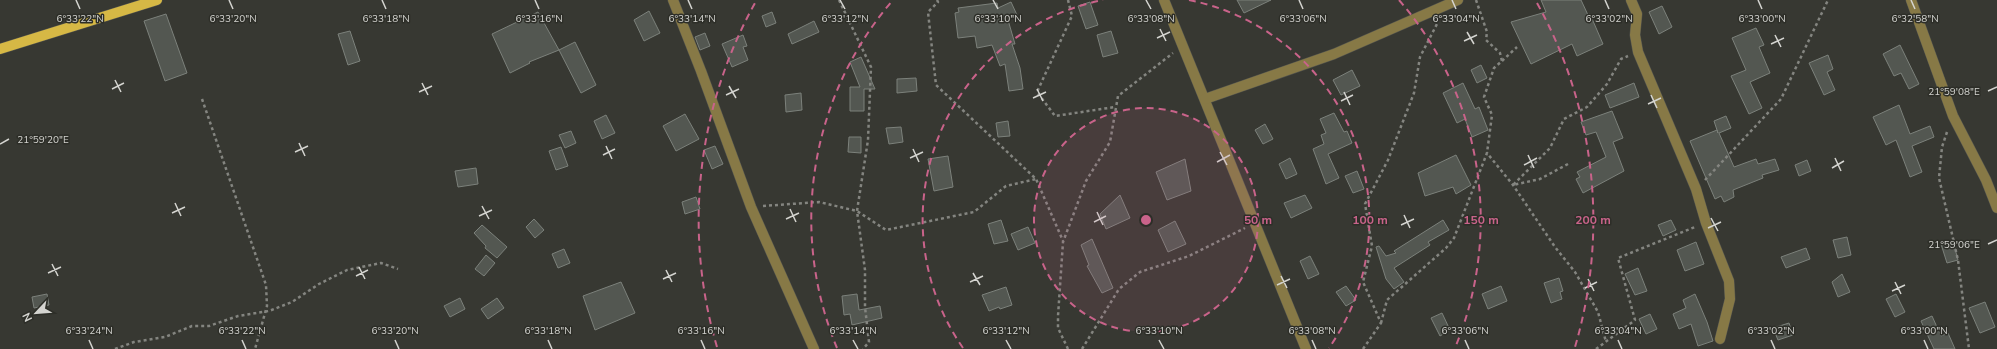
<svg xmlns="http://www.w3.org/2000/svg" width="1997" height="349" viewBox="0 0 1997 349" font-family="'Nunito Sans',sans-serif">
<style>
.building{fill:#535751;stroke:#7c817b}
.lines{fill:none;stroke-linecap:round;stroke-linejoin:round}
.minor-casing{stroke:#53544e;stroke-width:11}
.major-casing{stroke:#53544e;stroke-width:11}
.path{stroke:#848580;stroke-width:2.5;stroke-dasharray:3 3;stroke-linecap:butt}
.minor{stroke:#877946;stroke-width:10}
.major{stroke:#d6b845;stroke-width:10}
.ticks{fill:none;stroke:#d4d4d0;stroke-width:1.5}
.ring{fill:none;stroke:#c9638a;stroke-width:2;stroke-dasharray:7 5}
.ticks-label{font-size:10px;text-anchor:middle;fill:#d4d4d0;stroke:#2d2e28;stroke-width:3;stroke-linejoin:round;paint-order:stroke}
.centre{fill:#c9638a;stroke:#2d2e28;stroke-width:2}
.ring-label{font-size:12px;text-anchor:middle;font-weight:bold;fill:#c9638a;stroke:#2d2e28;stroke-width:3;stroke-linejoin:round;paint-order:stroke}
</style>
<rect width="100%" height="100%" fill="#373832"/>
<g class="building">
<path d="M1237 0H1271L1244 13Z"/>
<path d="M1541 0H1581L1588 15 1590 14 1603 44 1577 56 1572 44 1531 64 1511 22 1546 12Z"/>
<path d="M1011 2 1017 15 1008 20 1015 44H1012L1020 68 1023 89 1009 91 1005 64 1000 66 992 45 977 48 975 36 958 38 955 13 959 12 958 8 997 3 998 8Z"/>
<path d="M1090 2 1098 25 1086 29 1078 6Z"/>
<path d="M1662 6 1672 27 1659 34 1649 12Z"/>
<path d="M649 11 660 33 644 41 634 20Z"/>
<path d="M538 12 559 50 529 62 530 63 510 73 492 34Z"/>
<path d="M772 12 776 23 766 27 762 16Z"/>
<path d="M166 14 187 73 165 81 144 21Z"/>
<path d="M814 21 819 32 792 44 788 34Z"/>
<path d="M1756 28 1764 45 1759 47 1770 73 1750 82 1762 108 1749 114 1731 76 1746 70 1732 38Z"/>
<path d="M350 31 360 61 348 65 338 34Z"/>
<path d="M1111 31 1118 53 1103 57 1097 35Z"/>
<path d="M705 33 710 46 700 50 695 37Z"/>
<path d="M743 35 747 46 743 47 748 60 732 67 722 44Z"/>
<path d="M575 42 596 85 581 93 559 50Z"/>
<path d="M1900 45 1919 84 1909 89 1901 73 1894 76 1883 54Z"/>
<path d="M1828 55 1833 69 1827 72 1835 90 1824 95 1809 63Z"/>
<path d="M861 57 875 89H864V111H850V87H860L850 62Z"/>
<path d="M1481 65 1487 78 1477 83 1471 70Z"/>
<path d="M1352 70 1360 86 1341 95 1333 80Z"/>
<path d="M916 78 917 91 897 93V79Z"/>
<path d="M1463 83 1475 109 1479 107 1488 130 1472 137 1465 119 1457 123 1443 93Z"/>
<path d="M1634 83 1639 97 1610 108 1605 95Z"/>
<path d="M801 93 802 110 786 112 785 95Z"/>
<path d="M1899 105 1910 134 1930 126 1934 137 1912 146 1922 172 1910 177 1896 140 1886 145 1873 117Z"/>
<path d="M1612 111 1623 138 1613 142 1624 171 1583 193 1576 179 1580 177 1577 172 1606 157 1596 132 1586 135 1581 122Z"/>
<path d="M1334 113 1344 132 1347 131 1352 143 1328 154 1339 178 1326 184 1313 149 1324 144 1321 135 1326 133 1320 119Z"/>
<path d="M685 114 699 139 676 151 663 126Z"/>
<path d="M606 115 615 133 602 139 594 121Z"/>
<path d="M1726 116 1731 128 1719 133 1734 167 1756 159 1758 164 1775 159 1779 170 1762 175 1763 178 1733 190 1734 197 1724 202 1721 196 1715 199 1690 141 1717 130 1718 133 1714 121Z"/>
<path d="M1008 121 1010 136 998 137 996 123Z"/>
<path d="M1265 124 1273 139 1263 144 1255 130Z"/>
<path d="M901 127 903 142 889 144 886 128Z"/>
<path d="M571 131 576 143 565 148 559 135Z"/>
<path d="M849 137H861V153L848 152Z"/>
<path d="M715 146 723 164 712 169 704 150Z"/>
<path d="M561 147 568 166 556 170 549 151Z"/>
<path d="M1456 155 1471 185 1456 194 1453 187 1425 196 1418 173Z"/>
<path d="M948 156 953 187 934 191 928 159Z"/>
<path d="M1290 158 1297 174 1286 179 1279 164Z"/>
<path d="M1185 159 1191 191 1167 200 1156 172Z"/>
<path d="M1807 160 1811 171 1799 176 1795 165Z"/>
<path d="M476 168 478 184 458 187 455 171Z"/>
<path d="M1357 171 1364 189 1353 193 1345 176Z"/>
<path d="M1120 195 1130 218 1106 229 1100 214Z"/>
<path d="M1305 195 1312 208 1291 218 1284 203Z"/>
<path d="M696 197 700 209 685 214 682 202Z"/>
<path d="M534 219 544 230 535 238 526 227Z"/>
<path d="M1001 220 1008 241 994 244 988 224Z"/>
<path d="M1443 220 1449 230 1428 242 1430 245 1394 268 1404 282 1394 289 1386 279 1376 247 1379 246 1386 256 1396 253 1394 251Z"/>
<path d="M1671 220 1676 230 1663 236 1658 225Z"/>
<path d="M1175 221 1186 244 1168 252 1158 230Z"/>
<path d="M482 225 507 247 497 258 485 248 486 246 474 233Z"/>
<path d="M1028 227 1035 243 1018 250 1011 234Z"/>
<path d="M1847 237 1851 255 1838 258 1833 240Z"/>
<path d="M1092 239 1113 288 1102 293 1087 266 1089 265 1081 245Z"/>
<path d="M1953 241 1958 260 1947 263 1941 244Z"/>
<path d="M1696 242 1704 264 1685 271 1677 250Z"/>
<path d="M1806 248 1810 259 1786 268 1781 257Z"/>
<path d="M564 249 570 263 558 268 552 254Z"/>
<path d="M486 255 495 263 484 276 475 269Z"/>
<path d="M1310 256 1319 274 1308 279 1300 261Z"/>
<path d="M1638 268 1647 291 1635 295 1625 274Z"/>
<path d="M1842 274 1850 292 1838 297 1832 282Z"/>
<path d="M1559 278 1563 291 1560 292 1562 299 1551 303 1544 283Z"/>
<path d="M621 282 635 313 595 330 583 296Z"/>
<path d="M1346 286 1356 300 1346 306 1336 292Z"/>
<path d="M1501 286 1507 301 1488 309 1482 294Z"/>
<path d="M1006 287 1012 305 1000 309 999 307 989 311 982 295Z"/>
<path d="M47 294 49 305 34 308 32 297Z"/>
<path d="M857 294 859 310 880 306 882 318 852 325 850 314 844 315 842 296Z"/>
<path d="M1695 294 1707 322 1713 341 1698 346 1691 324 1679 329 1673 314 1686 308 1683 300Z"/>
<path d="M1896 294 1905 312 1895 317 1886 299Z"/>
<path d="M460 298 465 309 450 317 444 306Z"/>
<path d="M497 298 504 308 488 319 481 309Z"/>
<path d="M1985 302 1995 327 1980 333 1969 308Z"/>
<path d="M1442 313 1450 330 1440 336 1431 318Z"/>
<path d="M1650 314 1657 329 1646 334 1639 319Z"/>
<path d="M1932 316 1941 336 1948 333 1955 349H1934L1921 321Z"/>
<path d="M1789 323 1793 335 1778 340 1773 328Z"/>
</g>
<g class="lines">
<defs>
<g id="minor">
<path d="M673 0 701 71 751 207 814 349"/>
<path d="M1164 0 1306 349"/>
<path d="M1631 0 1637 14 1635 35 1638 52 1696 189 1706 223 1729 281 1730 299 1720 339"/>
<path d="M1911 0 1953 116 1986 180 1997 208"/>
<path d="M1205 99 1334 54 1458 0"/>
</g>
<path id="major" d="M0 49 157 0"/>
</defs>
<use href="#minor" class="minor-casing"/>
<use href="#major" class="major-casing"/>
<g class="path">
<path d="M839 0 871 67 868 140 857 211 865 270V307L869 342 863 349"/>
<path d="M937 0 938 2 928 12 936 85 1036 179 1063 241"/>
<path d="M1068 0 1072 16 1037 92 1055 116 1115 107"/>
<path d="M1476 0 1487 32 1486 40 1500 53 1502 61 1494 68 1484 97 1492 115 1487 153"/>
<path d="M1502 61 1517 47"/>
<path d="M202 99 266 285 267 306 255 349"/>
<path d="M1947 132 1942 147 1939 178 1958 260 1969 349"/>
<path d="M1568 164 1540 179 1513 185 1550 148 1564 119 1587 107 1607 84 1621 59 1628 56"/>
<path d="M1705 180 1781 99 1828 0"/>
<path d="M763 206 819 202 857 211 886 230 974 212 1006 186 1036 179"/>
<path d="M1381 323 1387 300 1446 248 1454 238 1487 153 1513 185 1555 247 1575 272 1598 312 1606 342"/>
<path d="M115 349 134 342 165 337 192 326H209L238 316 269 311 292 302 319 284 347 270 381 263 398 269"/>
<path d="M1068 349 1058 328V316L1063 242 1086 181 1110 142 1118 96 1173 53"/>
<path d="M1082 349 1119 289 1140 272 1189 256 1245 228"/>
<path d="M1363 349 1381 323 1363 282 1372 246 1365 204 1388 160 1414 93 1420 57 1438 22"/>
<path d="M1596 349 1635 320 1618 258 1695 227"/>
</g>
<use href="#minor" class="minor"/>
<use href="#major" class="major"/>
</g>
<path class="ticks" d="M76 0 80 9M229 0 233 9M382 0 386 9M535 0 539 9M688 0 692 9M840 0 845 9M993 0 998 9M1146 0 1151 9M1299 0 1303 9M1452 0 1456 9M1605 0 1609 9M1758 0 1762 9M1911 0 1915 9M1160 29 1166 41M1467 32 1474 44M1775 35 1781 47M1157 38 1170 32M1464 41 1477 35M1771 44 1784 38M115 80 121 92M422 83 428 95M729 86 736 98M112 89 124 83M1037 89 1043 101M1988 91 1997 87M419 92 432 86M1344 92 1350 105M726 95 739 89M1651 95 1657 108M1033 98 1046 92M1341 101 1353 95M1648 104 1661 98M299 143 305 156M0 144 9 139M606 146 612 159M913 149 919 162M295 152 308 146M1220 152 1227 165M603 155 615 149M1528 155 1534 168M910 158 923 152M1835 158 1841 171M1217 162 1230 155M1524 165 1537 158M1832 168 1844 161M175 203 181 216M482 206 489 219M790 209 796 222M1097 212 1103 225M172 213 185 207M1404 215 1410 228M479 216 492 210M1711 218 1718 231M786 219 799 213M1094 222 1106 216M1401 225 1414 219M1708 228 1721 222M1988 244 1997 240M52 264 58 276M359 267 365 279M666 270 672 282M48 273 61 267M973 273 980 285M356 276 368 270M1281 276 1287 288M663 279 676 273M1588 279 1594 291M970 282 983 276M1895 282 1901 294M1277 285 1290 279M1585 288 1597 282M1892 291 1905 285M89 340 93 349M242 340 246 349M395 340 399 349M548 340 552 349M701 340 705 349M853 340 858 349M1006 340 1011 349M1159 340 1164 349M1312 340 1316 349M1465 340 1469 349M1618 340 1622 349M1771 340 1775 349M1924 340 1928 349"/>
<circle cx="1146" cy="220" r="112" fill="#c9638a" fill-opacity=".12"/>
<g class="ring">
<circle cx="1146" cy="220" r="112"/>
<path d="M963 348A224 224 0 0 1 1103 0M1189 0A224 224 0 0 1 1329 348"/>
<path d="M837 348A335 335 0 0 1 893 0M1399 0A335 335 0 0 1 1455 348"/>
<path d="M717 347A447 447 0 0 1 755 3M1537 3A447 447 0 0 1 1575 347"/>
</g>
<g class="ticks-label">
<text x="80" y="22">6°33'22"N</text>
<text x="233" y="22">6°33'20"N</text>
<text x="386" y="22">6°33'18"N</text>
<text x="539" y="22">6°33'16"N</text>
<text x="692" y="22">6°33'14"N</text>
<text x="845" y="22">6°33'12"N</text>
<text x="998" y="22">6°33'10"N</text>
<text x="1151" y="22">6°33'08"N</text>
<text x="1303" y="22">6°33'06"N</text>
<text x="1456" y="22">6°33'04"N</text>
<text x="1609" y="22">6°33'02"N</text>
<text x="1762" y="22">6°33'00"N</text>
<text x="1915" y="22">6°32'58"N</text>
<text x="1954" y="95">21°59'08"E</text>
<text x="43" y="143">21°59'20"E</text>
<text x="1954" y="248">21°59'06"E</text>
<text x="89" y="334">6°33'24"N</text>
<text x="242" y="334">6°33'22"N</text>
<text x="395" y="334">6°33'20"N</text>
<text x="548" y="334">6°33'18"N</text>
<text x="701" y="334">6°33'16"N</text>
<text x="853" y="334">6°33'14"N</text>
<text x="1006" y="334">6°33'12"N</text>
<text x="1159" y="334">6°33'10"N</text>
<text x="1312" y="334">6°33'08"N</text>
<text x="1465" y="334">6°33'06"N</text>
<text x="1618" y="334">6°33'04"N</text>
<text x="1771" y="334">6°33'02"N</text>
<text x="1924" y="334">6°33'00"N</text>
</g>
<circle cx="1146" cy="220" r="6" class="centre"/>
<g class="ring-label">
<text x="1258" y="224">50 m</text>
<text x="1370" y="224">100 m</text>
<text x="1481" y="224">150 m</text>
<text x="1593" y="224">200 m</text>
</g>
<g transform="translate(36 313) rotate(244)" stroke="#2d2e28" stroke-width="3" paint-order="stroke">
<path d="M0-3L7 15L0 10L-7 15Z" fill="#d4d4d0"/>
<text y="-6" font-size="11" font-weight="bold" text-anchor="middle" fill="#d4d4d0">N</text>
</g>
</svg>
